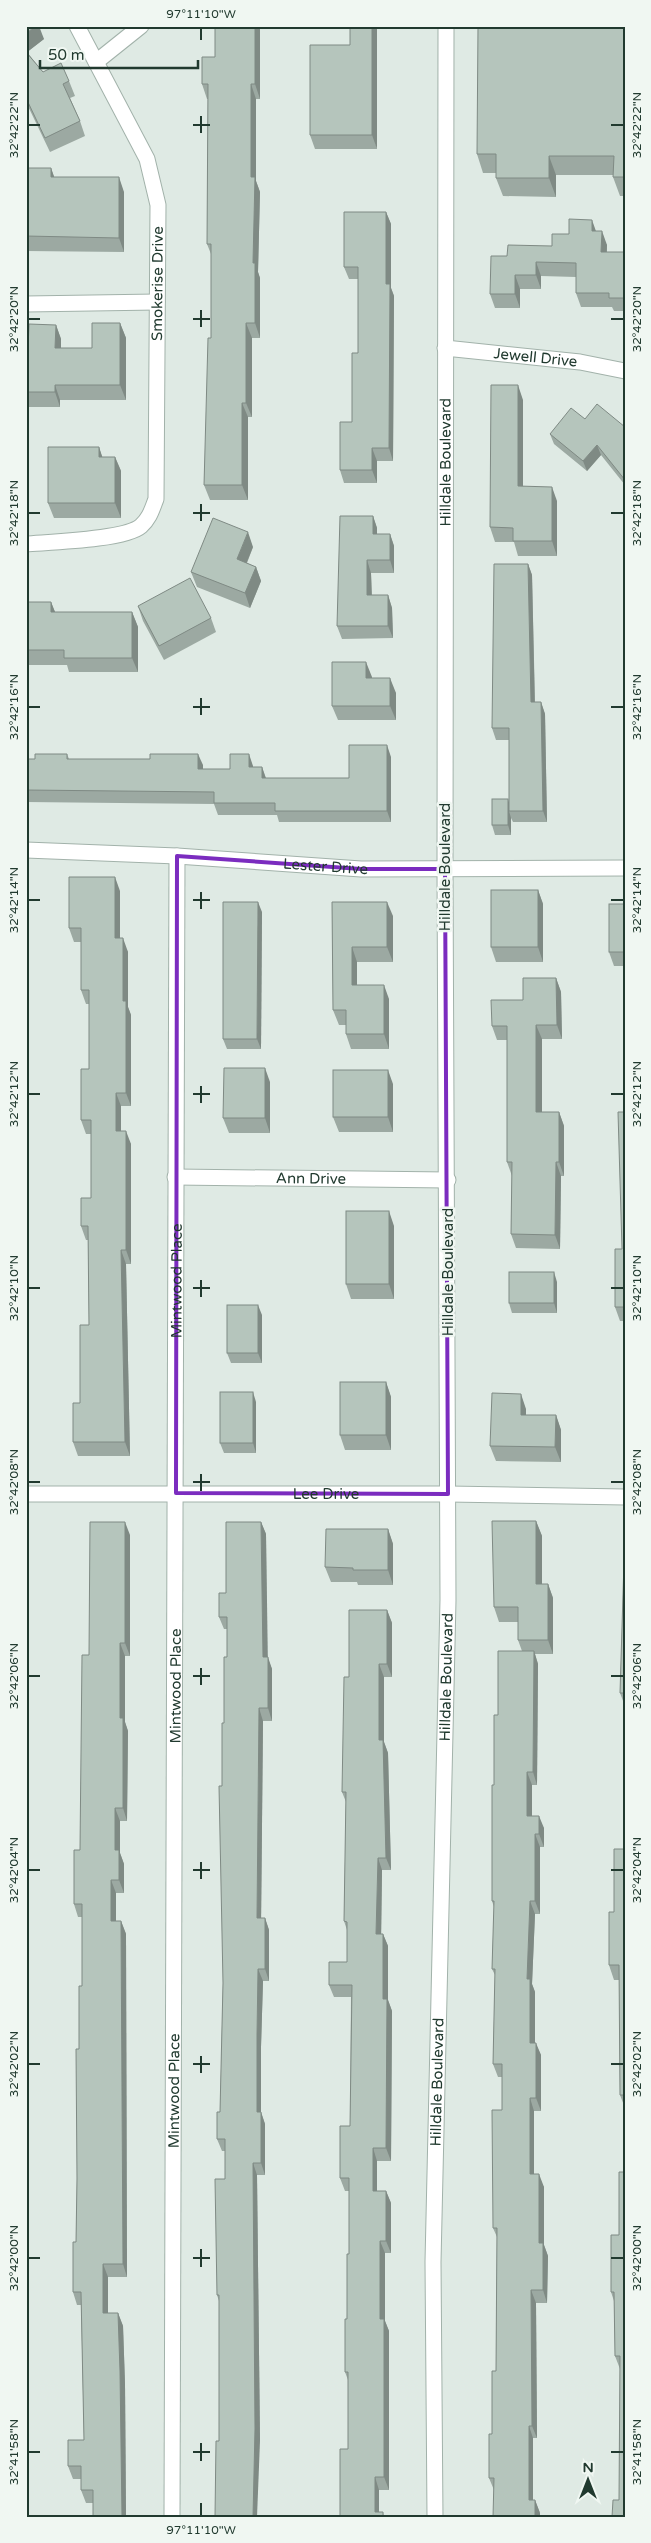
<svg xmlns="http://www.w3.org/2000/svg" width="651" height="2543" viewBox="0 0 651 2543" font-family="'Varela Round',sans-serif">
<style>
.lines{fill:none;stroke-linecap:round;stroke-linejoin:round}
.minor-casing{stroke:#a2b2aa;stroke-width:17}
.minor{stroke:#fff;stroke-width:15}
.wall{fill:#9ca9a2}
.shaded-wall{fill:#7f8a84}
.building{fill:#b5c5bc;stroke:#7f8a84}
.marked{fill:none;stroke:#7b2cbf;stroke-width:4;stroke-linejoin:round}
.ticks{fill:none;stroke:#213a2f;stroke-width:2}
.labels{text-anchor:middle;stroke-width:5;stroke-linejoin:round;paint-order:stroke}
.street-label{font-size:15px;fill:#213a2f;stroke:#f0f7f2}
.neatline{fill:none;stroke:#213a2f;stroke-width:2}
.ticks-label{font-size:12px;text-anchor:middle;fill:#213a2f}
</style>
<rect width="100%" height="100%" fill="#dfeae4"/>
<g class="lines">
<defs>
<g id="minor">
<path d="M96 62 141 26"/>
<path d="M26 304 157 302"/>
<path id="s1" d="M445 348 580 362 625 371"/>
<path id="s2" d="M26 544C50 542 125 540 141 526 150 518 152 509 156 499L158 205 147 159 77 26"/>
<path id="s3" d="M26 850 177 856 361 869 625 868"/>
<path id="s4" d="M175 1177 448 1180"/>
<path id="s5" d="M26 1494H448L625 1497"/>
<path id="s6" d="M172 2517C175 1963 177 1409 177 856"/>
<path id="s7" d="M435 2517 433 2262 448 1600 445 869 446 26"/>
</g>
</defs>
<use href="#minor" class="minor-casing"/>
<use href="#minor" class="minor"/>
</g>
<g class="wall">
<path d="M26 26 44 39 27 52 43 72 69 81 75 96 70 98 80 121 85 136 50 152 26 102Z"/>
<path d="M260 26V99H256V181L260 192 258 272 260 278V338H252V417H248V500H210L204 485 211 338V254L207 244 208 99H207L202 84 215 57Z"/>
<path d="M625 26V196H620L613 177V175H556V197L503 196 496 178V173H483L477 154Z"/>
<path d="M350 45 377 149H315L310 135Z"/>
<path d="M26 168H51L54 177 124 192V252L26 251Z"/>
<path d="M386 212 391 224V288L394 296 393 461H377V483H344L340 470 352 422 358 353V279H349L344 267Z"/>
<path d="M596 231 607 245V252H625V311H614L612 307H581L576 293V277L541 276V289H520V308H495L490 294 507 256 552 246 569 234Z"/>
<path d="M120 323 126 338V400H60V407H26V349H28L56 325 61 339V348H92Z"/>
<path d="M523 400V486L557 501V556H518L514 542H495L490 527Z"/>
<path d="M585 419 625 427V485L601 455 587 471 554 444 550 434Z"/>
<path d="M99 447 102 457H115L121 471V518H54L48 503Z"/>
<path d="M373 516 377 528V534H390L394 546V573H371L372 595H388L392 608 393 638 342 639 337 626Z"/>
<path d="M253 547 247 563 256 567 261 581 250 608 197 587 191 572Z"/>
<path d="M528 564 532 575 535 702H541L545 714 547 822H513L511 818V835H495L492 825 509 802V740H496L492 728Z"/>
<path d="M26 602H51L55 612H132L138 627V672H69L67 665H26Z"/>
<path d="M138 606 211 618 216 632 164 660 143 621Z"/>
<path d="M372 677V678L396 693V720H338L332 706Z"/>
<path d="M67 754 69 759 203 765V769H230L253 766V767H262L266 778H349L391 757V822H279L277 815H218L214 804 26 802V759H35Z"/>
<path d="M538 890 543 904V962H496L491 947Z"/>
<path d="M120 891V938L128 952V1007L131 1015V1106H121V1131L131 1144V1264H126L130 1456H78L73 1442 80 1403 89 1325 88 1240H86L81 1226 91 1198V1134H86L81 1120 89 1069V1004H86L81 990V942H74L69 928Z"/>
<path d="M332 902 393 916V962H357V985L389 999V1049H351L346 1034V1025H339L333 1010Z"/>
<path d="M625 904V966H614L609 952Z"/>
<path d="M262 912 261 1049H227L223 1039Z"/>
<path d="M556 978 561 992 562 1039H542V1112H559L564 1126V1176H561L560 1249 516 1248 511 1234 512 1176 507 1162V1040H497L492 1026 523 1000Z"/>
<path d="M270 1082V1133H229L223 1118Z"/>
<path d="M393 1084V1132H339L333 1117Z"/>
<path d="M625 1112V1321H620L615 1307 622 1249Z"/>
<path d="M394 1226V1299H351L346 1284Z"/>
<path d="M557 1282V1313H512L509 1303Z"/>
<path d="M262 1315V1363H231L227 1353Z"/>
<path d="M386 1382 391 1397V1450H345L340 1435Z"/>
<path d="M256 1402V1453H224L220 1443Z"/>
<path d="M526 1409V1415H556L561 1430V1462L496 1461 490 1446Z"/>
<path d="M536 1521 542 1536V1584H548L553 1598V1654H535L538 1664 537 1785H532V1816L544 1828V1847H540V1914H535L532 1984 535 1992V2043L541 2055V2111H534V2174L544 2187V2245L548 2256 547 2303H536L537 2438H533V2500H535L540 2513 494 2490 489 2478 496 2371 497 2237 493 2228 502 2110V2077H498L493 2064 495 1975 492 1969 494 1907 492 1901 494 1785 498 1715 522 1651 518 1640V1622H499L494 1607Z"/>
<path d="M261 1522 266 1534 267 1657 272 1669V1721H263L261 1918H265L269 1930V1981H263L261 2047V2112L265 2124V2175H257L260 2441H219V2301L217 2295 225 2179V2151H222L217 2139 220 2112 223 1983 222 1786 227 1657V1629H224L219 1617 226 1593Z"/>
<path d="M625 1528V1706L620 1693Z"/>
<path d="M388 1529 393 1544V1585H358L357 1582H331L325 1567Z"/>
<path d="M130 1535V1656H125V1722L128 1731 127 1821H120V1853L124 1864V1893H116V1921H121L126 1934 127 2277H108V2313H118L123 2326 125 2384 126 2517H93V2503H86L81 2490V2479H73L68 2466 84 2440 81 2305H77L73 2292 76 2242 79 2049 82 1986V1917H78L74 1904 80 1850 89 1655Z"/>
<path d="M387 1610 392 1623V1677H384V1742L388 1753 391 1870H382L381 1934H383L388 1946V2000L392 2011 391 2161H377V2191H386L391 2203V2253H385V2321L389 2331V2490H379V2512H383L384 2517H340L348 2449V2380L345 2372 349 2254V2191H345L340 2178 350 2126 351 1997H334L329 1985 347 1962V1930L344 1921 346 1802 342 1792 349 1677Z"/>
<path d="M625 1849V2108L620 2095 619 1980H614L609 1965 614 1912Z"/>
<path d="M625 2172 619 2500 620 2369 615 2356 614 2301 611 2292 619 2235Z"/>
</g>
<g class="shaded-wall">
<path d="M35 26H39L44 39 26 53V34Z"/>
<path d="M255 26H260V99L255 84Z"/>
<path d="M372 26H377V149L372 135Z"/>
<path d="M251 84 256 99V181L260 192 258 272 260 278V338L255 323 253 263 251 177Z"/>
<path d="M549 156 556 175V197L549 178Z"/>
<path d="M51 168 56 182 51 177Z"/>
<path d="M119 177 124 192V252L119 238Z"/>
<path d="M386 212 391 224V288L394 296 393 461 389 448 386 284Z"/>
<path d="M592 220 597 234 592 231Z"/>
<path d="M602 231 607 245 606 266 601 252Z"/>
<path d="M536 262 541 276V289L536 275Z"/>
<path d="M515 275 520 289V308L515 294Z"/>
<path d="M120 323 126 338V400L120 385Z"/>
<path d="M246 323 252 338V417L246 403Z"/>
<path d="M56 325 61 339V363L55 348Z"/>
<path d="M55 385 60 400V407L55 392Z"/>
<path d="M518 385 523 400V501L518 486Z"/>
<path d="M242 403 248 417V500L242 485Z"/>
<path d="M597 445 601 455 587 471 583 461Z"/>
<path d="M99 447 104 462 99 457Z"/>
<path d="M372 448 377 461V483L372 470Z"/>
<path d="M115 457 121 471V518L115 503Z"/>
<path d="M552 487 557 501V556L552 541Z"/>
<path d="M373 516 377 528V546L373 534Z"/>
<path d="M248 532 253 547 242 574 237 559Z"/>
<path d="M390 534 394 546V573L390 560Z"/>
<path d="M367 560 371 573 372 608 367 595Z"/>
<path d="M528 564 532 575 535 714 531 702Z"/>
<path d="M256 567 261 581 250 608 245 593Z"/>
<path d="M388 595 392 608 393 638 388 626Z"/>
<path d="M51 602 57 617 51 612Z"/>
<path d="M132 612 138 627V672L132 658Z"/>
<path d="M366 662 372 677V693L366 678Z"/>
<path d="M390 678 396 693V720L390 706Z"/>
<path d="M541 702 545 714 547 822 543 811Z"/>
<path d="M387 745 391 757V822L387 811Z"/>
<path d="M198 754 203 765V780L198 769Z"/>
<path d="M249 754 253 766V779L249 767Z"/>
<path d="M262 767 266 779 262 778Z"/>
<path d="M508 799 511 809 509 811 511 818V835L508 825Z"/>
<path d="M115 877 120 891V952L115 938Z"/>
<path d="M538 890 543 904V962L538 947Z"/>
<path d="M258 902 262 912 261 1049 257 1039Z"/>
<path d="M387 902 393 916V962L387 947Z"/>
<path d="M123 938 128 952V1007L131 1015V1106L126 1093 123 1001Z"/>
<path d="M352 947 357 962V999L352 985Z"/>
<path d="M556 978 561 992 562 1039 557 1025Z"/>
<path d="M384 985 389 999V1049L384 1034Z"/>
<path d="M536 1025 542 1039V1126L536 1112Z"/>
<path d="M265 1068 270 1082V1133L265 1118Z"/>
<path d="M388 1070 393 1084V1132L388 1117Z"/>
<path d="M116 1093 121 1106V1144L116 1131Z"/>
<path d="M559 1112 564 1126V1176L559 1162Z"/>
<path d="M126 1131 131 1144V1264L126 1250Z"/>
<path d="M556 1162 561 1176 560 1249 555 1235Z"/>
<path d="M389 1211 394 1226V1299L389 1284Z"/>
<path d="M121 1250 126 1264 130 1456 125 1442Z"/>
<path d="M554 1272 557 1282V1313L554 1303Z"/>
<path d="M258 1305 262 1315V1363L258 1353Z"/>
<path d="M386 1382 391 1397V1450L386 1435Z"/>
<path d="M253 1392 256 1402V1453L253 1443Z"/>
<path d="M521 1394 526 1409V1429L521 1415Z"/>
<path d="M556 1415 561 1430V1462L555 1447Z"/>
<path d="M536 1521 542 1536V1598L536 1584Z"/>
<path d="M125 1522 130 1535V1656L125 1643Z"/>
<path d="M261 1522 266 1534 268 1669 263 1657Z"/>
<path d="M388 1529 393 1544V1585L388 1570Z"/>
<path d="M548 1584 553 1598V1654L548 1640Z"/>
<path d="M387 1610 392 1623V1677L387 1664Z"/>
<path d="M120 1643 125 1656V1722L128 1731 127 1821 123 1808 120 1718Z"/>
<path d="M534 1651 538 1664 537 1785 533 1772Z"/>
<path d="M268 1657 272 1669V1721L268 1708Z"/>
<path d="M379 1664 384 1677V1742L388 1753 391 1870 386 1858 379 1740Z"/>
<path d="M259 1708 263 1721 261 1930 257 1918Z"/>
<path d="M527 1772 532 1785V1828L527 1816Z"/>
<path d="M115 1808 120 1821V1853L124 1864V1893L119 1880 115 1850Z"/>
<path d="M539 1816 544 1828V1847L539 1834Z"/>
<path d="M535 1834 540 1847V1914L535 1901Z"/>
<path d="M378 1858 382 1870 381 1946 376 1934Z"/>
<path d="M111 1880 116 1893V1934L111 1921Z"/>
<path d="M530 1901 535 1914 532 1984 535 1992V2055L530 2043 527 1979Z"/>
<path d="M265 1918 269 1930V1981L265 1969Z"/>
<path d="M121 1921 126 1934 127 2277 123 2264Z"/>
<path d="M383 1934 388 1946V2000L392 2011 391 2161 386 2148 383 1999Z"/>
<path d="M258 1969 263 1981 261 2047V2112L265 2124V2175L261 2163 257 2112V2035Z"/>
<path d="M536 2043 541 2055V2111L536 2098Z"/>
<path d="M530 2098 534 2111V2187L530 2174Z"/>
<path d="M373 2148 377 2161V2203L373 2191Z"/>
<path d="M253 2163 257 2175 260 2441 257 2517H253Z"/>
<path d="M539 2174 544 2187V2245L548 2256 547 2303 543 2290 539 2243Z"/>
<path d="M386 2191 391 2203V2253L386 2241Z"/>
<path d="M380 2241 385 2253V2321L389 2331V2490L384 2477 380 2319Z"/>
<path d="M103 2264 108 2277V2326L103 2313Z"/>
<path d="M531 2290 536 2303 537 2438 532 2426Z"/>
<path d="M118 2313 123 2326 125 2384 126 2517H122Z"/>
<path d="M529 2426 533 2438V2513L529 2500Z"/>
<path d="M375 2477 379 2490V2517L375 2512Z"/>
<path d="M535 2500 540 2513V2517H535Z"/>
</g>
<g class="building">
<path d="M26 26H35L26 34Z"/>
<path d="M215 26H255V84H251V177H255L253 263H255V323H246V403H242V485H204L208 338H211V244H207L208 84H202V57H215Z"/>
<path d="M350 26H372V135H310V45H350Z"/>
<path d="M478 26H625V177H613L614 156H549V178H496V154H477Z"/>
<path d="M26 52 43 72 61 63 69 81 63 84 80 121 45 138 26 98Z"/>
<path d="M26 168H51V177H119V238L26 236Z"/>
<path d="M344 212H386V284H390L389 448H372V470H340V422H352V353H358V267H344Z"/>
<path d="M569 219 592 220V231H602L601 252H625V298H609V293H576V263L536 262V275H515V294H490L491 256H507L508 245 552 246V234H569Z"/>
<path d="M92 323H120V385H55V392H26V349H28L29 324 56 325 55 348H92Z"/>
<path d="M491 385H518V486L552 487V541H513V528L490 527Z"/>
<path d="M597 404 625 427V480L597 445 583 461 550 434 571 408 585 419Z"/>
<path d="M48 447H99V457H115V503H48Z"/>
<path d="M340 516H373V534H390V560H367V595H388V626H337Z"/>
<path d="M213 518 248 532 237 559 256 567 245 593 191 572Z"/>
<path d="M494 564H528L531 702H541L543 811H509V728H492Z"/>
<path d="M190 578 211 618 159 646 138 606Z"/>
<path d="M26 602H51V612H132V658H64V650H26Z"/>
<path d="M332 662H366V678H390V706H332Z"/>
<path d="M349 745H387V811H275V803H214V792L26 790V759H35V754H67V759H150V754H198V769H230V754H249V767H262V778H349Z"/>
<rect x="492" y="799" width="16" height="26"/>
<path d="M69 877H115V938H123V1001H126V1093H116V1131H126V1250H121L125 1442H73V1403H80V1325H89L88 1226H81V1198H91V1120H81V1069H89V990H81V928H69Z"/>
<rect x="491" y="890" width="47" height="57"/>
<path d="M223 902H258L257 1039H223Z"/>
<path d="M332 902H387V947H352V985H384V1034H346V1010H333Z"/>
<rect x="609" y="904" width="16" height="48"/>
<path d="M523 978H556L557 1025H536V1112H559V1162H556L555 1235 511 1234 512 1162H507V1026H492L491 1000H523Z"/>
<path d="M224 1068H265V1118H223Z"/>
<rect x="333" y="1070" width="55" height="47"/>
<path d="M618 1112H625V1307H615V1249H622Z"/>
<rect x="346" y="1211" width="43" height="73"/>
<rect x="509" y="1272" width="45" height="31"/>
<rect x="227" y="1305" width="31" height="48"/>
<rect x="340" y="1382" width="46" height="53"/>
<rect x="220" y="1392" width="33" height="51"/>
<path d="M492 1393 521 1394V1415H556L555 1447 490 1446Z"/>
<path d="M492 1521H536V1584H548V1640H518V1607H494Z"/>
<path d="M90 1522H125V1643H120V1718H123V1808H115V1850H119V1880H111V1921H121L123 2264H103V2313H118L120 2371 122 2517H93V2490H81V2466H68V2440H84L81 2292H73V2242H76L77 2179 76 2049H79V1986H82V1904H74V1850H80L82 1655H89Z"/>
<path d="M226 1522H261L263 1657H268V1708H259L257 1918H265V1969H258L257 2035V2112H261V2163H253L255 2429 253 2517H215L216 2441H219V2295H217L215 2179H225V2139H217V2112H220L223 1983 219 1786H222V1723H224V1657H227V1617H219V1593H226Z"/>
<path d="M625 1528V1693H620Z"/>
<path d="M326 1529H388V1570H353V1568L325 1567Z"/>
<path d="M349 1610H387V1664H379V1740H383L386 1858H378L376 1934H383V1999H387L386 2148H373V2191H386V2241H380V2319H384V2477H375V2512H383V2517H340V2449H348V2372H345V2319H347V2254H349V2178H340V2126H350L352 1985H329V1962H347V1922L344 1921 346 1792H342L344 1677H349Z"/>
<path d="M498 1651H534L533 1772H527V1816H539V1834H535V1901H530L527 1979H530V2043H536V2098H530V2174H539V2243H543V2290H531L532 2426H529V2500H535V2517H493L494 2478H489V2434H492V2371H496L497 2228H493L492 2110H502V2064H493L495 1969H492L494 1901H492V1785H494V1715H498Z"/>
<path d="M614 1849H625V2095H620L619 1965H609V1912H614Z"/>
<path d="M619 2172H625V2517H612L613 2500H619L620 2356H615L614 2292H611V2235H619Z"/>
</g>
<path class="marked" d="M177 856 361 869H445L448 1494 176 1493Z"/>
<path class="ticks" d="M201 28V40M201 116V133M28 125H40M193 125H210M611 125H624M201 310V327M28 319H40M193 319H210M611 319H624M201 504V521M28 513H40M193 513H210M611 513H624M201 698V715M28 707H40M193 707H210M611 707H624M201 892V909M28 900H40M193 900H210M611 900H624M201 1086V1103M28 1094H40M193 1094H210M611 1094H624M201 1280V1297M28 1288H40M193 1288H210M611 1288H624M201 1474V1491M28 1482H40M193 1482H210M611 1482H624M201 1668V1685M28 1676H40M193 1676H210M611 1676H624M201 1862V1879M28 1870H40M193 1870H210M611 1870H624M201 2056V2073M28 2064H40M193 2064H210M611 2064H624M201 2249V2267M28 2258H40M193 2258H210M611 2258H624M201 2443V2461M28 2452H40M193 2452H210M611 2452H624M201 2503V2516"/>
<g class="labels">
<g class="street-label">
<text dy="5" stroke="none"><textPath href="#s2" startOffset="364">Smokerise Drive</textPath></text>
<text dy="5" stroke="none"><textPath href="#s1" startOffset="91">Jewell Drive</textPath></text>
<text dy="5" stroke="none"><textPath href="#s7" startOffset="2055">Hilldale Boulevard</textPath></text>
<text dy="5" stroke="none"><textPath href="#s3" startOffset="300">Lester Drive</textPath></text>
<text transform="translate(445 867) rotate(-90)" y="5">Hilldale Boulevard</text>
<text dy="5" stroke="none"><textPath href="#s4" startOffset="136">Ann Drive</textPath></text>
<text transform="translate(448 1272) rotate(-90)" y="5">Hilldale Boulevard</text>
<text dy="5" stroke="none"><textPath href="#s6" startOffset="1236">Mintwood Place</textPath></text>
<text dy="5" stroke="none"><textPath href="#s5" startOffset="300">Lee Drive</textPath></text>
<text dy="5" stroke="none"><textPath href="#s7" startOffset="840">Hilldale Boulevard</textPath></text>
<text dy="5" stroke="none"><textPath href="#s6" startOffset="831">Mintwood Place</textPath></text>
<text dy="5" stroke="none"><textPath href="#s7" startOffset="435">Hilldale Boulevard</textPath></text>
<text dy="5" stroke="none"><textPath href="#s6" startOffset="426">Mintwood Place</textPath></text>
</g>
</g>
<rect width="651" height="2543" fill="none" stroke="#f0f7f2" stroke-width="55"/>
<g transform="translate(588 2480)" stroke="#f0f7f2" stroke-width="4" paint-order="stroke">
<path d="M0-4L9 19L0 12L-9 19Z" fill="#213a2f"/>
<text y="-8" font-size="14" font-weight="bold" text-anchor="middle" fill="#213a2f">N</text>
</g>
<path d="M40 60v8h158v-8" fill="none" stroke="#213a2f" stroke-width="2.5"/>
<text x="48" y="60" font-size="15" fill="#213a2f" stroke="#f0f7f2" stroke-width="4" paint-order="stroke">50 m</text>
<rect x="28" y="28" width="596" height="2488" class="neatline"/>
<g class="ticks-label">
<text x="201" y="18">97°11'10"W</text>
<text transform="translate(14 125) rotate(-90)" y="4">32°42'22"N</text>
<text transform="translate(637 125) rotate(-90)" y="4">32°42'22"N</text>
<text transform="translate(14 319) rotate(-90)" y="4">32°42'20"N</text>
<text transform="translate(637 319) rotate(-90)" y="4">32°42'20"N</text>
<text transform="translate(14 513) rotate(-90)" y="4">32°42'18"N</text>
<text transform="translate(637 513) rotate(-90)" y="4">32°42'18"N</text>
<text transform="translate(14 707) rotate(-90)" y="4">32°42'16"N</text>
<text transform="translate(637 707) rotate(-90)" y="4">32°42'16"N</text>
<text transform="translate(14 900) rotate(-90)" y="4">32°42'14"N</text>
<text transform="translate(637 900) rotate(-90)" y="4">32°42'14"N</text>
<text transform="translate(14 1094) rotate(-90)" y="4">32°42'12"N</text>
<text transform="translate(637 1094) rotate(-90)" y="4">32°42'12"N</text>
<text transform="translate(14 1288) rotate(-90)" y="4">32°42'10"N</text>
<text transform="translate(637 1288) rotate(-90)" y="4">32°42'10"N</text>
<text transform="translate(14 1482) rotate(-90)" y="4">32°42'08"N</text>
<text transform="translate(637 1482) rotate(-90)" y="4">32°42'08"N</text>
<text transform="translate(14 1676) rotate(-90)" y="4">32°42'06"N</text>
<text transform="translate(637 1676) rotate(-90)" y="4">32°42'06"N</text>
<text transform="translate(14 1870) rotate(-90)" y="4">32°42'04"N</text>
<text transform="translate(637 1870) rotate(-90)" y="4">32°42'04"N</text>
<text transform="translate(14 2064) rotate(-90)" y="4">32°42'02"N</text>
<text transform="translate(637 2064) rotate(-90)" y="4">32°42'02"N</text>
<text transform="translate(14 2258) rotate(-90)" y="4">32°42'00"N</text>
<text transform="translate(637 2258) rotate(-90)" y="4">32°42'00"N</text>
<text transform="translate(14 2452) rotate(-90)" y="4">32°41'58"N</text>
<text transform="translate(637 2452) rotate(-90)" y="4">32°41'58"N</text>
<text x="201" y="2534">97°11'10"W</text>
</g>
</svg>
